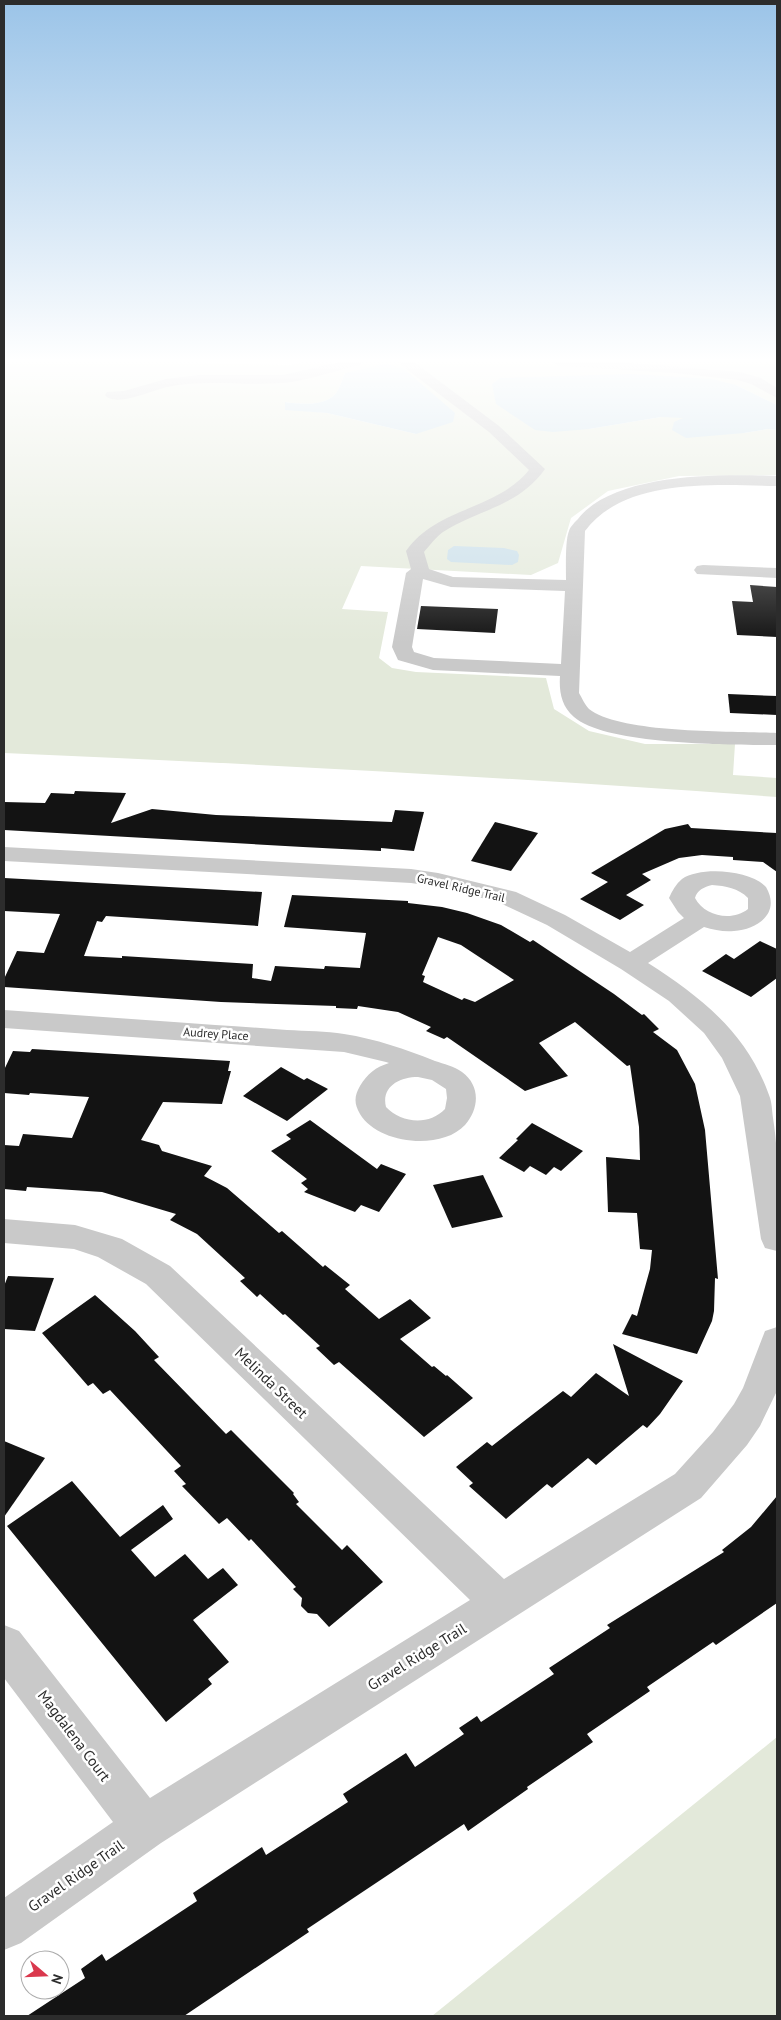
<svg xmlns="http://www.w3.org/2000/svg" width="781" height="2020" viewBox="0 0 781 2020" font-family="'PT Sans',sans-serif">
<style>
.green{fill:#e3e9da;fill-rule:evenodd}
.water{fill:#c7dde8}
.building{fill:#131313;fill-rule:evenodd}
.lines{fill:none;stroke-linecap:round;stroke-linejoin:round}
.minor{fill:#c9c9c9;fill-rule:evenodd}
.labels{text-anchor:middle;stroke-width:5;stroke-linejoin:round;paint-order:stroke}
.street-label{font-size:12px;fill:#2c2c2c;stroke:#fff}
.near-street-label{font-size:15px;fill:#2c2c2c;stroke:#fff}
</style>
<rect width="100%" height="100%" fill="#fff"/>
<g class="green">
<path d="M4 362H171L290 365C312 358 334 366 355 362H777V405L736 385 500 379 589 429 661 417H685L744 433 768 429 777 430V475L679 476 608 491 571 518 558 563 531 575 361 566 342 609 388 612 379 658 392 668 416 672 546 678 554 709 589 731 645 744H735L733 775 777 778V797C520 778 262 764 4 753ZM345 373 416 434 327 413 285 409 286 402C299 404 320 406 332 397 339 392 342 380 345 373Z"/>
<path d="M777 1737V2016H432Z"/>
</g>
<g class="water">
<path d="M385 364 403 368 455 413 453 422 416 434 327 413 285 410V402C299 404 320 406 332 397 339 392 342 380 345 373Z"/>
<path d="M631 374 712 379 736 385 777 405V430L768 429 744 433 686 438 672 430 674 422 683 418 661 417 589 429 553 432 535 430 496 404 492 384 500 378Z"/>
<path d="M454 546 504 548 517 551 519 555 518 562 512 565 451 562 447 559 448 550Z"/>
</g>
<g class="building">
<path d="M750 585 777 587V637L737 635 732 601 753 602Z"/>
<path d="M421 606 498 609 495 633 417 629Z"/>
<path d="M728 694 777 696V715L730 713Z"/>
<path d="M75 791 126 793 111 823 152 809 216 815 392 822 395 810 424 812 414 851 381 848V851L303 847 4 830V802L45 803 51 793 74 794Z"/>
<path d="M495 822 538 833 511 871 471 861Z"/>
<path d="M688 824 691 828 777 833V872L763 862 733 860V857L702 855 679 858 642 874 651 880 626 895 644 905 620 920 580 899 608 882 591 873 665 829Z"/>
<path d="M4 878 262 892 258 926 106 916 102 922 97 921 84 956 122 958V956L253 964 252 978 271 981 275 966 324 969 325 966 360 968 366 933 284 927 292 895 408 901V903L442 907 467 913 501 925 530 942 533 940 614 994 642 1015 644 1014 659 1029 653 1032 677 1050 695 1084 705 1130 718 1279 715 1278 714 1311 712 1321 697 1354 622 1334 632 1314 637 1316 650 1269 652 1250 640 1249 637 1213 608 1212 606 1157 640 1160 639 1127 630 1065 627 1066 575 1022 539 1043 568 1076 525 1091 447 1037 444 1039 426 1031 431 1027 398 1012 358 1006 357 1009 336 1008V1006L221 1002 4 987V979L17 951 44 953 60 914 4 911ZM438 937 461 945 514 980 475 1002 464 998 462 1000 423 982 425 976 422 975Z"/>
<path d="M760 941 777 949V978L751 997 702 971 726 954 734 959Z"/>
<path d="M32 1049 230 1061 228 1071H231L222 1104 163 1102 141 1140 159 1145 162 1151 212 1166 204 1176 227 1188 279 1233 282 1231 323 1267 325 1265 350 1285 345 1289 379 1319 410 1299 431 1318 400 1339 432 1367 434 1366 446 1376 447 1375 473 1398 424 1437 339 1362 334 1365 316 1348 320 1346 285 1314 283 1315 260 1294 257 1297 240 1281 245 1278 197 1234 170 1220 176 1214 102 1192 27 1187 26 1191 4 1189V1145L19 1146 23 1134 72 1138 89 1097 30 1093 29 1095 4 1093V1070L13 1051 30 1052Z"/>
<path d="M281 1067 304 1080 307 1078 328 1089 287 1121 243 1096Z"/>
<path d="M310 1120 377 1169 381 1164 406 1174 379 1212 361 1205 355 1212 304 1192 308 1189 301 1183 307 1179 271 1151 291 1139 286 1135Z"/>
<path d="M532 1123 583 1151 561 1171 554 1167 546 1175 530 1166 524 1172 499 1158 518 1140 516 1139Z"/>
<path d="M483 1175 503 1217 452 1228 433 1185Z"/>
<path d="M8 1276 54 1278 35 1331 4 1329V1286Z"/>
<path d="M95 1295 135 1331 159 1357 154 1360 226 1434 231 1430 294 1493 293 1494 299 1502 296 1504 342 1550 347 1545 383 1582 329 1627 317 1614 308 1613 301 1606 302 1598 293 1589 296 1587 251 1539 249 1541 227 1518 219 1524 182 1486 186 1484 174 1471 181 1466 110 1390 103 1394 93 1383 88 1386 42 1333Z"/>
<path d="M613 1344 683 1381 660 1414 647 1428 643 1425 596 1465 588 1458 552 1488 547 1484 506 1519 469 1486 473 1483 456 1467 487 1442 492 1446 563 1391 571 1397 596 1373 629 1396Z"/>
<path d="M4 1441 45 1458 4 1517Z"/>
<path d="M72 1481 120 1537 163 1505 173 1519 131 1550 155 1577 185 1554 208 1579 223 1568 238 1585 193 1620 229 1662 208 1679 212 1684 166 1722 7 1526Z"/>
<path d="M777 1496V1603L716 1645 713 1642 647 1687 650 1691 587 1734 593 1742 527 1787 528 1789 468 1831 464 1824 391 1873 307 1929 309 1932 184 2016H27L85 1978 81 1969 102 1954 106 1961 197 1901 193 1893 262 1847 266 1855 348 1802 343 1794 406 1753 415 1767 464 1734 459 1728 477 1716 481 1722 554 1674 549 1668 610 1628 607 1625 724 1552 722 1550 751 1527Z"/>
</g>
<g class="lines">
<g class="minor">
<path d="M340 362H362L360 365C337 370 303 382 281 383 243 386 204 379 167 387 153 390 115 408 105 395L107 392 124 391 166 379 200 375H283Z"/>
<path d="M400 362H414L499 426 545 469C518 507 479 509 443 532 436 537 430 545 424 552L429 569 453 577 566 580C566 569 565 540 569 531 570 527 575 522 578 519 614 472 723 474 777 476V486C717 485 625 477 585 531L579 693C582 698 585 705 589 709 620 734 735 731 777 733V745C733 745 605 745 574 717 561 706 559 691 560 676L433 670 398 660 392 647 406 573 411 569 406 551C437 507 497 510 529 470L489 432 401 365ZM423 579 451 587 565 591 561 664 434 658 414 652 412 647Z"/>
<path d="M552 362H618L740 372 761 378 777 388V398L751 384 738 380 675 373 559 366Z"/>
<path d="M703 565 777 568V578L697 574 694 570 697 566Z"/>
<path d="M4 847 411 869 438 873 516 892 565 915 630 952 684 918 678 912 669 898C672 891 676 884 682 879 701 866 750 870 766 887 781 913 758 929 734 931 724 932 714 930 704 927L648 963C701 997 747 1033 769 1095 772 1102 772 1111 773 1118 780 1161 777 1207 777 1251L765 1248 761 1239 740 1096 722 1058 704 1033 669 1001 621 969 547 925 498 902 438 887 411 883 4 861ZM712 885C726 886 738 888 748 898V909C732 922 704 916 695 898 697 890 704 887 712 885Z"/>
<path d="M4 1010C61 1014 117 1018 174 1022 212 1025 250 1027 287 1030 306 1031 326 1031 344 1034 376 1039 405 1049 435 1061 444 1064 454 1066 462 1072 481 1086 479 1109 465 1125 441 1151 378 1144 360 1114 354 1104 354 1096 360 1086 367 1074 376 1067 389 1063L386 1062 344 1052 4 1028ZM418 1077 432 1080 446 1089 447 1098 445 1109C429 1126 401 1123 386 1107 381 1087 399 1077 418 1077Z"/>
<path d="M4 1219 75 1225 122 1239 170 1266 504 1579 675 1474 713 1432 734 1404 743 1388 765 1331 777 1327V1391L774 1397 760 1426 747 1445 701 1498 161 1843 21 1943 4 1950V1898L113 1822 4 1678V1625L19 1631 150 1798 470 1600 146 1284 98 1257 74 1249 4 1243Z"/>
</g>
</g>
<linearGradient id="sky" x2="0" y2="1"><stop stop-color="#9bc4e8"/><stop offset="0.56" stop-color="#fff"/><stop offset="1" stop-color="#fff" stop-opacity="0"/></linearGradient>
<rect width="781" height="644" fill="url(#sky)"/>
<g class="labels">
<g class="street-label">
<text transform="translate(461 888) rotate(13)" y="4">Gravel Ridge Trail</text>
<text transform="translate(216 1034) rotate(4)" y="4">Audrey Place</text>
</g>
<g class="near-street-label">
<text transform="translate(271 1383) rotate(44)" y="5">Melinda Street</text>
<text transform="translate(417 1657) rotate(-32)" y="5">Gravel Ridge Trail</text>
<text transform="translate(74 1736) rotate(53)" y="5">Magdalena Court</text>
<text transform="translate(76 1876) rotate(-35)" y="5">Gravel Ridge Trail</text>
</g>
</g>
<rect width="781" height="2020" fill="none" stroke="#2c2c2c" stroke-width="10"/>
<g transform="translate(45 1975) rotate(109)"><circle r="24" fill="#ffffff" stroke="#ababab"/>
<path d="M0-4L9 19L0 12L-9 19Z" fill="#da384d"/>
<text y="-8" font-size="14" font-weight="bold" text-anchor="middle" fill="#2c2c2c">N</text>
</g>
</svg>
